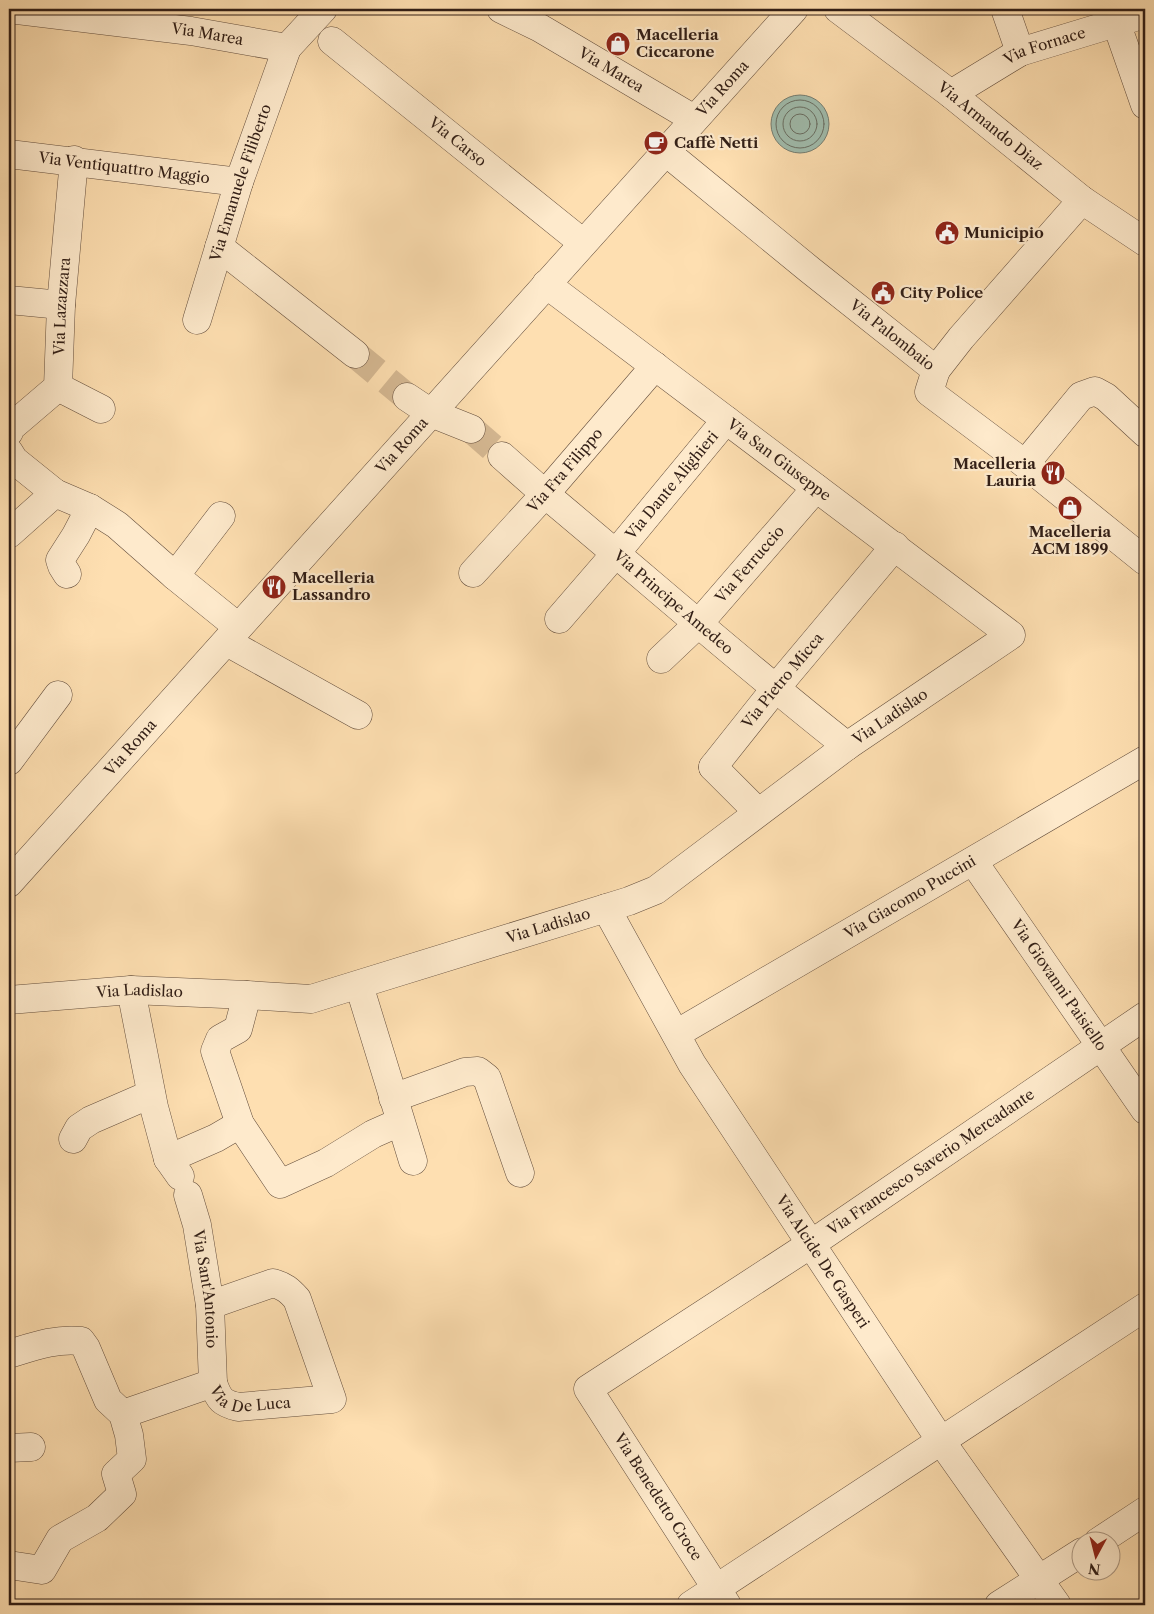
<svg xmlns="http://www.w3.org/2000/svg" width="1154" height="1614" viewBox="0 0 1154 1614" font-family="'Libre Caslon Text',serif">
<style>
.water{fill:#a0bcad;stroke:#747d71}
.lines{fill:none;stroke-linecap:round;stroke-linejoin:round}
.shore{stroke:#686d62;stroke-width:1}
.pedestrian-tunnel{stroke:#d5b892;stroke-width:28;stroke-dasharray:28 14;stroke-linecap:butt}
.pedestrian-casing{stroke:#644e3d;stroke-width:29}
.minor-casing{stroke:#644e3d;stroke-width:29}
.pedestrian{stroke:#feeacc;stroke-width:28}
.minor{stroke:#feeacc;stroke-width:28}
.labels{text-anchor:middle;stroke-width:4.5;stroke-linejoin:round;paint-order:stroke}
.street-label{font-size:15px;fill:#311e16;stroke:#feeacc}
.poi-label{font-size:15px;font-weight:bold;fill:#311e16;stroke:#feeacc;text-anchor:start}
</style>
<rect width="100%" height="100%" fill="#fedfb1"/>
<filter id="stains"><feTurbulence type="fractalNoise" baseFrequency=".004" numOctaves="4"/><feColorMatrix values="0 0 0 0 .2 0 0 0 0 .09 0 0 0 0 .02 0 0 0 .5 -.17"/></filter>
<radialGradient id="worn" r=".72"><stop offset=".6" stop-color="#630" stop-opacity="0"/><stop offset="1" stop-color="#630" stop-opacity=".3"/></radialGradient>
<circle class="water" cx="800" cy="124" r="29"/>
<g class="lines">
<g class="shore">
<circle cx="800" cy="124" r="24"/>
<circle cx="800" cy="124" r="17"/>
<circle cx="800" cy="124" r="10"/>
</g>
<g class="pedestrian-tunnel">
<path d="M355 354 407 397"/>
<path d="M471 429 502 456"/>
</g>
<defs>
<g id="pedestrian">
<path d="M1116 22 1145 105"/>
<path id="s1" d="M332 41 583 243"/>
<path d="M219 247 355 354"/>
<path d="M407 397 431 413 471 429"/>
<path d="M502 456 545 494"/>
<path d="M1025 464 1081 396 1095 391 1106 397 1145 433"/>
<path d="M221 516 175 576 238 627"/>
<path d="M9 534 55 493"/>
<path d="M67 574 62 566 60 560 76 535 90 508 117 525 175 576"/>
<path d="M227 642 358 715"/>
<path d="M9 761 58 695"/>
<path d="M713 767 758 812"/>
<path d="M131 990 154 1107 168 1159 180 1176"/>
<path d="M247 995 238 1029 220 1039 215 1051 240 1124 280 1184 326 1163 373 1134 400 1122"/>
<path d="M393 1098 465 1072 478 1071 487 1078 520 1173"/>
<path d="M73 1139 79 1128 91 1120 151 1094"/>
<path d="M168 1159 216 1138 240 1124"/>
<path id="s2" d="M188 1195 197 1225 210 1305 213 1383"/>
<path d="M9 1354C32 1347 56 1338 81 1341L86 1348 108 1400 123 1414 129 1435 132 1459 116 1474 122 1494 97 1518 60 1539 42 1570 9 1565"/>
<path id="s3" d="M123 1414 213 1383C219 1400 222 1403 238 1407L332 1399 297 1299C289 1290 284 1286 273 1283L210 1305"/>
<path d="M9 1448 31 1447"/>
</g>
<g id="minor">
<path id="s4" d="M9 9 191 31 287 48"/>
<path id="s5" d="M501 9 540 28 694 119"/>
<path id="s6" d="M838 9 951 94 1082 200 1145 242"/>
<path d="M1005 9 1020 52"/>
<path id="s7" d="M951 94 1020 52 1145 14"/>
<path id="s8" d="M666 152 810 270 936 370 929 392 1025 464 1145 561"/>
<path id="s9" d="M9 154 239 182"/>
<path d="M9 300 61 305"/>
<path id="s10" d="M197 320 239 182 287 48 323 9"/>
<path d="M936 370 961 338 1082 200"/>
<path d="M58 387 101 409"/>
<path id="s11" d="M9 432 10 428 58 387 61 305 74 160"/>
<path d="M9 452 14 460 55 493 90 508"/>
<path id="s12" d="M545 494C646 578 744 665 847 746"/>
<path id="s13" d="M473 573 545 494 655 366"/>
<path id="s14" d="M559 619 616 553 726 420"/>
<path id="s15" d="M661 659 699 623 816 488"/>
<path id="s16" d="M713 767 775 689 895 546"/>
<path id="s17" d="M973 861 1145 1110"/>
<path id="s18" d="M9 883 794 9"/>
<path id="s19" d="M606 908 692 1064 941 1441 1057 1605"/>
<path d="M359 985 413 1161"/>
<path id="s20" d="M9 1000 131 990 247 995 311 999 629 901 656 890 847 746 1011 635 546 284"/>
<path id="s21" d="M676 1034 1145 760"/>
<path d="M1098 1542 1145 1511"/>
<path d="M691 1605 1145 1307"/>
<path id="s22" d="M727 1605 588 1389 811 1244 1145 1016"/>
<path d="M999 1605 1082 1552"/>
</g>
</defs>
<use href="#pedestrian" class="pedestrian-casing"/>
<use href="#minor" class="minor-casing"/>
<use href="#pedestrian" class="pedestrian"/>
<use href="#minor" class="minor"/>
</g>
<defs>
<symbol id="shop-disc" viewBox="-11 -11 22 22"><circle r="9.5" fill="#8f2418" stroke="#feeacc"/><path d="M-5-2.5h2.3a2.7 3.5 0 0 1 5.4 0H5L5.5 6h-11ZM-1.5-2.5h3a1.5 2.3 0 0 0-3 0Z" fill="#fff"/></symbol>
<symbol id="cafe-disc" viewBox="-11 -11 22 22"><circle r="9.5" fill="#8f2418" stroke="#feeacc"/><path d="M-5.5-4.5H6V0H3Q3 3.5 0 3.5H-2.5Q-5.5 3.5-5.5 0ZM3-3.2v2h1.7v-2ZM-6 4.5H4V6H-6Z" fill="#fff"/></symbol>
<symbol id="civic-disc" viewBox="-11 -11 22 22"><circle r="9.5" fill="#8f2418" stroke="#feeacc"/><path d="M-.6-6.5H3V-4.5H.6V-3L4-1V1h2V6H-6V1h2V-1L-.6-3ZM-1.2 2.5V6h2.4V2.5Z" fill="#fff"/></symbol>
<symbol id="restaurant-disc" viewBox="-11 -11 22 22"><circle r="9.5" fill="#8f2418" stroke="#feeacc"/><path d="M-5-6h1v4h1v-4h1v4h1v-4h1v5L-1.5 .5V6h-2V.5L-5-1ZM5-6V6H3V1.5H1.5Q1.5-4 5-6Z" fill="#fff"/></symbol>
</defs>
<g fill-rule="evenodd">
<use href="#shop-disc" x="604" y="30" width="28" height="28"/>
<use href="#cafe-disc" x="642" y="129" width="28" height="28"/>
<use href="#civic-disc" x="933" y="219" width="28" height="28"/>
<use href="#civic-disc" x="869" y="279" width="28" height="28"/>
<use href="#restaurant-disc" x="1039" y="459" width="28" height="28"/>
<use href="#shop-disc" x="1056" y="494" width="28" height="28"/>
<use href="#restaurant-disc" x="260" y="573" width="28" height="28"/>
</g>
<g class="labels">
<g class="street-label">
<text dy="5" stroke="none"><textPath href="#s4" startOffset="200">Via Marea</textPath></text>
<text dy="5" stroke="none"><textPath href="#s7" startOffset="106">Via Fornace</textPath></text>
<text dy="5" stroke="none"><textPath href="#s5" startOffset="126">Via Marea</textPath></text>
<text dy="5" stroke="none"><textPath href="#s18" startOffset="1068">Via Roma</textPath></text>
<text dy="5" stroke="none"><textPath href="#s6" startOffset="192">Via Armando Diaz</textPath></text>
<text dy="5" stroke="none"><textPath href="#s1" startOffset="161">Via Carso</textPath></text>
<text dy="5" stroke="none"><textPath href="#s9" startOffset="116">Via Ventiquattro Maggio</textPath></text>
<text dy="5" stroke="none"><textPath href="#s10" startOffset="144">Via Emanuele Filiberto</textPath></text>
<text dy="5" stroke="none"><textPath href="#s11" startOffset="148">Via Lazazzara</textPath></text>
<text dy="5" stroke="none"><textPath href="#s8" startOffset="291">Via Palombaio</textPath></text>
<text dy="5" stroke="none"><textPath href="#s18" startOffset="588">Via Roma</textPath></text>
<text transform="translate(779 460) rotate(37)" y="5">Via San Giuseppe</text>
<text dy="5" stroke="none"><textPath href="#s13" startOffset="138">Via Fra Filippo</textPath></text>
<text dy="5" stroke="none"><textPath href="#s14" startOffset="175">Via Dante Alighieri</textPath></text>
<text dy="5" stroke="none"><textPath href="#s15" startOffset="130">Via Ferruccio</textPath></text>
<text dy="5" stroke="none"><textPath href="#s12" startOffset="168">Via Principe Amedeo</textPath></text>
<text dy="5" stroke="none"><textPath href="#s16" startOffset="111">Via Pietro Micca</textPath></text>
<text dy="5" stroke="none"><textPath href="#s20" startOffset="956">Via Ladislao</textPath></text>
<text dy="5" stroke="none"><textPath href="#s18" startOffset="182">Via Roma</textPath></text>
<text dy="5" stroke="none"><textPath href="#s21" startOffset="271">Via Giacomo Puccini</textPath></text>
<text dy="5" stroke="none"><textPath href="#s20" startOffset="551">Via Ladislao</textPath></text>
<text dy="5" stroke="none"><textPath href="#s17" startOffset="151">Via Giovanni Paisiello</textPath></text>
<text dy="5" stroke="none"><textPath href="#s20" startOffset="131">Via Ladislao</textPath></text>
<text dy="5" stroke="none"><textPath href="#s22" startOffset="668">Via Francesco Saverio Mercadante</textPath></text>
<text dy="5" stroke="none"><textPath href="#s19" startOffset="415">Via Alcide De Gasperi</textPath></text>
<text dy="5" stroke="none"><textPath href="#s2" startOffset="96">Via Sant'Antonio</textPath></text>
<text dy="5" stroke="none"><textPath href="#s3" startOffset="142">Via De Luca</textPath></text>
<text transform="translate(658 1497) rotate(57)" y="5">Via Benedetto Croce</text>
</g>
<g class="poi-label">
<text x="636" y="40">Macelleria<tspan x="636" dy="17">Ciccarone</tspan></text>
<text x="674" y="148">Caffè Netti</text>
<text x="964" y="238">Municipio</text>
<text x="900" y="298">City Police</text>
<text x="1036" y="469" text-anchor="end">Macelleria<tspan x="1036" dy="17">Lauria</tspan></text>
<text x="1070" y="537" text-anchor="middle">Macelleria<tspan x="1070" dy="17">ACM 1899</tspan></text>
<text x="292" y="583">Macelleria<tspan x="292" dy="17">Lassandro</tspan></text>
</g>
</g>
<rect width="1154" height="1614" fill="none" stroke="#fedfb1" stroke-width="30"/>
<rect x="10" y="10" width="1134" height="1594" fill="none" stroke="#311e16" stroke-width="2.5"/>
<rect x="15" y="15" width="1124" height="1584" fill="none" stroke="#311e16"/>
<g transform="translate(1096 1556) rotate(187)"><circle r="24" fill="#feeacc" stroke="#ac9883"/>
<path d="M0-4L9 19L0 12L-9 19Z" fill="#8f2418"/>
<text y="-8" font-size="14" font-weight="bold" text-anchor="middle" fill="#311e16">N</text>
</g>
<rect width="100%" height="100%" filter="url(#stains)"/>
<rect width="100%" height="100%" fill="url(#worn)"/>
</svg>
